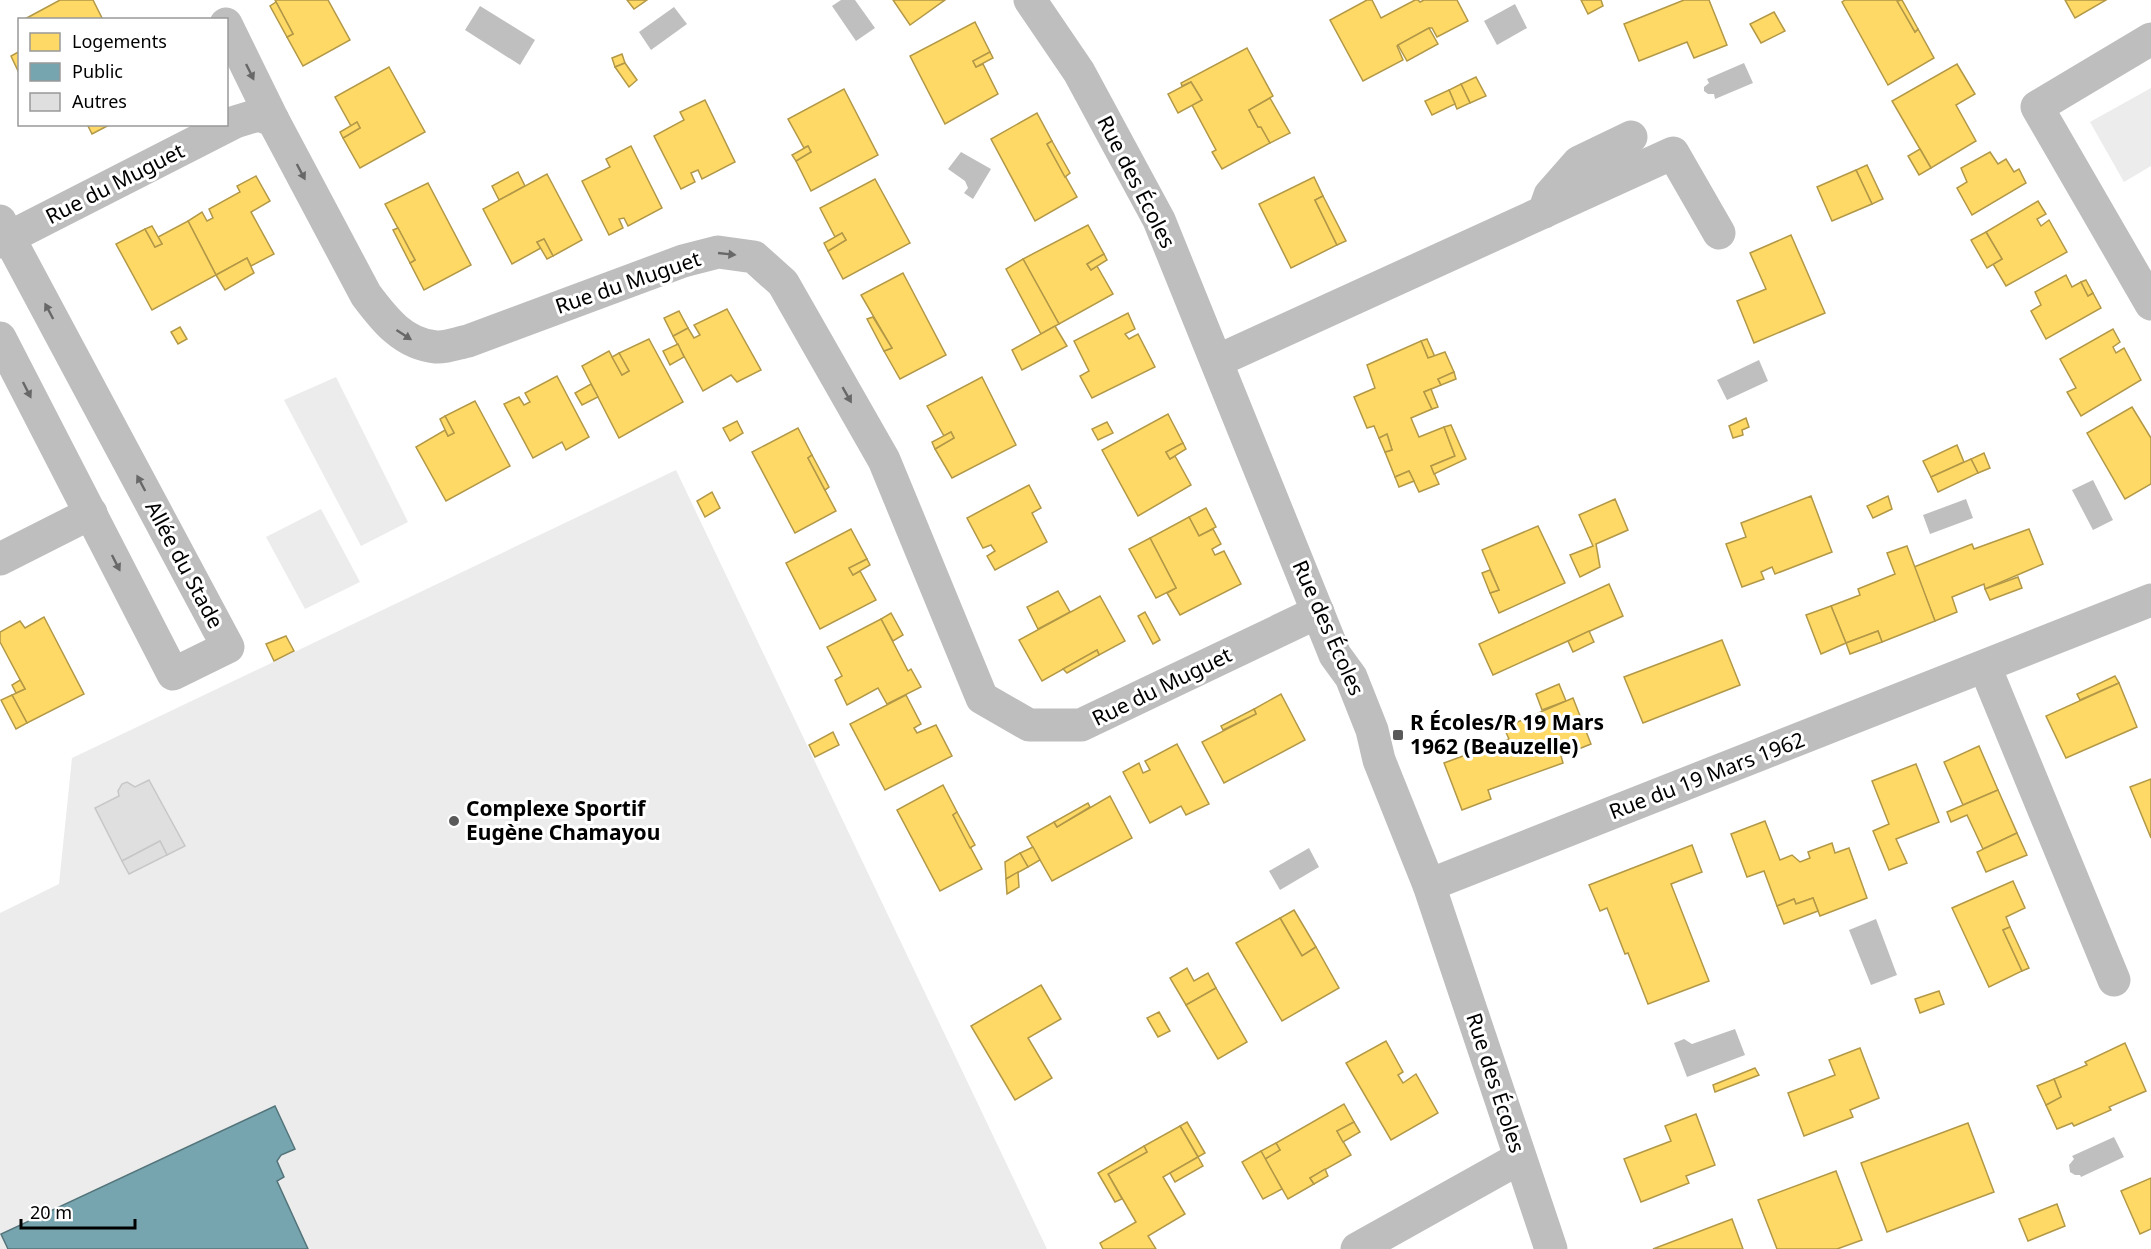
<svg xmlns="http://www.w3.org/2000/svg" width="2151" height="1249" viewBox="0 0 2151 1249" font-family="'Noto Sans',sans-serif">
<style>
.green{fill:#ececec}
.water{fill:#bfbfbf}
.homes{fill:#ffd966;stroke:#b29847;stroke-width:1.5}
.public{fill:#76a5af;stroke:#53747a;stroke-width:1.5}
.building{fill:#dfdfdf;stroke:#c7c7c7;stroke-width:1.5}
.lines{fill:none;stroke-linecap:round;stroke-linejoin:round}
.street{stroke:#bebebe;stroke-width:33}
.oneway{fill:#686868}
.poi-dot{fill:#595959;stroke:#fff;stroke-width:2}
.labels{text-anchor:middle;stroke-width:6;stroke-linejoin:round;paint-order:stroke}
.street-label{font-size:21px;fill:#000;stroke:#fff}
.poi-label{font-size:21px;font-weight:bold;fill:#000;stroke:#fff;text-anchor:start}
</style>
<rect width="100%" height="100%" fill="#fff"/>
<g class="green">
<path d="M2151 88V166L2124 182 2090 122Z"/>
<path d="M336 377 408 522 361 546 284 400Z"/>
<path d="M676 470 1047 1249H0V913L59 884 72 758Z"/>
<path d="M321 509 360 582 305 609 266 537Z"/>
</g>
<g class="water">
<path d="M841 0H855L875 28 856 41 832 6Z"/>
<path d="M1515 4 1527 28 1497 45 1484 21Z"/>
<path d="M480 6 535 40 520 65 465 30Z"/>
<path d="M674 7 687 24 651 50 639 32Z"/>
<path d="M1744 63 1753 83 1715 99 1714 94H1708L1704 91V87L1709 83 1707 79Z"/>
<path d="M961 152 991 169 973 199 964 193 968 188 965 181 948 169Z"/>
<path d="M1759 360 1768 381 1727 400 1717 380Z"/>
<path d="M2093 480 2113 520 2093 530 2072 490Z"/>
<path d="M1966 499 1973 518 1930 534 1923 515Z"/>
<path d="M1309 848 1319 867 1280 890 1269 871Z"/>
<path d="M1876 919 1897 975 1871 985 1849 930Z"/>
<path d="M1735 1029 1745 1055 1687 1077 1674 1043 1684 1039 1692 1044Z"/>
<path d="M2114 1137 2124 1157 2081 1177 2080 1175H2075L2070 1172 2069 1165 2074 1159 2072 1156Z"/>
</g>
<g class="homes">
<path d="M60 0H93L103 20H23Z"/>
<path d="M275 0H328L350 40 303 66 287 37 293 34Z"/>
<path d="M627 0H647L634 9Z"/>
<path d="M893 0H945L910 25Z"/>
<path d="M1367 0H1372L1381 18 1415 0H1418L1420 2 1424 0H1457L1468 21 1437 37 1432 28H1429L1398 45 1397 46 1403 60 1363 81 1330 20Z"/>
<path d="M1581 0H1601L1603 6 1588 14Z"/>
<path d="M1684 0H1709L1727 45 1694 58 1687 42 1639 61 1624 24Z"/>
<path d="M1845 0H1897L1915 32 1918 29 1934 58 1888 85 1842 2Z"/>
<path d="M1902 0 1918 29 1915 32 1897 1Z"/>
<path d="M2065 0H2106L2075 18Z"/>
<path d="M276 2 293 34 287 37 270 6Z"/>
<path d="M1774 12 1785 31 1761 43 1750 24Z"/>
<path d="M975 22 990 52 973 61 976 67 983 64 998 94 945 124 910 56Z"/>
<path d="M1429 28 1438 44 1407 61 1398 45Z"/>
<path d="M1247 48 1273 96 1249 110 1258 127H1261L1270 143 1222 169 1212 152 1216 150 1192 105 1202 100 1191 82 1182 86 1181 83Z"/>
<path d="M20 51V73H19L11 56Z"/>
<path d="M990 52 993 58 976 67 973 61Z"/>
<path d="M622 54 625 63 615 67 612 58Z"/>
<path d="M625 63 637 80 629 87 615 67Z"/>
<path d="M1957 64 1975 94 1956 105 1976 141 1931 168 1892 101Z"/>
<path d="M389 67 425 132 360 168 343 138 360 128 357 122 351 126 335 97Z"/>
<path d="M1476 77 1486 96 1470 103 1461 84Z"/>
<path d="M1191 82 1202 100 1178 113 1168 94Z"/>
<path d="M1461 84 1470 103 1457 109 1449 90Z"/>
<path d="M844 89 878 155 811 191 796 161 811 152 808 146 804 148 788 119Z"/>
<path d="M1449 90 1455 104 1432 115 1425 101Z"/>
<path d="M1270 98 1290 133 1270 143 1261 127H1258L1249 110Z"/>
<path d="M705 100 735 162 702 179 698 170 691 173 695 182 681 189 654 136 684 120 680 112Z"/>
<path d="M1037 113 1052 141 1047 144 1077 197 1035 221 991 139Z"/>
<path d="M357 122 360 128 343 138 340 132Z"/>
<path d="M87 124H111L92 134Z"/>
<path d="M1052 141 1070 173 1065 177 1047 144Z"/>
<path d="M631 146 662 208 628 226 624 218 619 219 623 228 609 235 582 181 610 167 606 159Z"/>
<path d="M808 146 811 152 796 161 792 155Z"/>
<path d="M1920 149 1931 168 1919 175 1908 156Z"/>
<path d="M1990 152 1998 164 2006 159 2014 172 2019 169 2026 183 1972 215 1957 188 1967 182 1961 168Z"/>
<path d="M1867 165 1883 199 1872 204 1856 170Z"/>
<path d="M1856 170 1872 204 1832 221 1817 187Z"/>
<path d="M518 172 525 186 499 200 492 186Z"/>
<path d="M547 174 582 240 553 256 544 239 537 242 541 248 512 264 483 209Z"/>
<path d="M256 176 270 201 251 212 274 254 251 266 247 258 216 275 188 221 202 212 207 221 213 218 209 209 240 192 237 186Z"/>
<path d="M1314 177 1323 196 1315 200 1337 245 1291 268 1259 204Z"/>
<path d="M875 179 910 243 843 279 828 251 846 240 842 233 835 237 820 208Z"/>
<path d="M428 183 471 265 424 290 410 263 415 260 385 204Z"/>
<path d="M1323 196 1346 241 1337 245 1315 200Z"/>
<path d="M2038 201 2046 214 2037 219 2041 226 2049 220 2067 252 2006 286 1993 264 2002 259 1986 232Z"/>
<path d="M188 221 216 275 152 310 116 244 145 229 155 247 162 244 158 237Z"/>
<path d="M1088 225 1104 254 1087 264 1091 270 1097 266 1113 294 1059 324 1023 259Z"/>
<path d="M152 226 162 244 155 247 145 229Z"/>
<path d="M398 228 415 260 410 263 393 230Z"/>
<path d="M1986 232 2002 259 1987 268 1971 240Z"/>
<path d="M842 233 846 240 828 251 824 243Z"/>
<path d="M1791 235 1825 313 1754 343 1737 301 1766 289 1750 253Z"/>
<path d="M544 239 553 256 547 259 537 242Z"/>
<path d="M1104 254 1107 260 1091 270 1087 264Z"/>
<path d="M247 258 254 273 225 290 216 275Z"/>
<path d="M1023 259 1059 324 1041 334 1006 269Z"/>
<path d="M903 273 946 355 900 379 884 351 892 348 861 295Z"/>
<path d="M2066 275 2072 287 2081 282 2088 296 2093 293 2101 308 2046 339 2031 311 2041 305 2035 292Z"/>
<path d="M2086 280 2093 293 2088 296 2081 282Z"/>
<path d="M727 309 761 370 737 382 731 375 703 391 673 336 688 328 694 338 700 335 694 325Z"/>
<path d="M679 311 688 328 673 336 664 318Z"/>
<path d="M1128 313 1135 329 1125 334 1129 339 1138 334 1155 367 1092 398 1080 376 1089 371 1074 341Z"/>
<path d="M873 317 892 348 884 351 867 319Z"/>
<path d="M1055 326 1067 346 1022 370 1012 350Z"/>
<path d="M180 327 187 339 178 344 171 332Z"/>
<path d="M2113 329 2120 342 2113 347 2116 353 2124 348 2141 380 2081 416 2067 392 2076 388 2060 359Z"/>
<path d="M649 339 683 402 619 438 582 366 609 351 622 375 629 371 619 353Z"/>
<path d="M1427 339 1435 357 1428 358 1421 341Z"/>
<path d="M1421 341 1428 358 1445 352 1454 372 1438 379 1441 385 1424 392 1432 409 1411 418 1419 437 1444 427 1455 456 1431 466 1439 484 1419 492 1409 471 1395 477 1385 452 1392 450 1387 434 1379 438 1374 426 1367 428 1354 397 1375 388 1367 365Z"/>
<path d="M678 344 684 357 670 365 663 351Z"/>
<path d="M619 353 629 371 622 375 612 357Z"/>
<path d="M1454 372 1456 379 1441 385 1438 379Z"/>
<path d="M557 376 589 437 566 450 562 442 533 458 504 404 519 397 524 405 530 402 525 393Z"/>
<path d="M982 377 1016 445 952 478 935 449 954 438 951 432 944 436 927 406Z"/>
<path d="M591 384 598 397 582 405 575 393Z"/>
<path d="M1431 389 1438 407 1432 409 1424 392Z"/>
<path d="M475 401 510 466 446 501 416 447 445 430 448 436 454 433 445 416Z"/>
<path d="M2132 407 2151 438V484L2125 499 2087 433Z"/>
<path d="M1168 414 1183 443 1166 452 1170 459 1175 456 1191 485 1138 516 1102 450Z"/>
<path d="M445 416 454 433 448 436 440 419Z"/>
<path d="M1746 418 1749 427 1742 430 1743 435 1733 438 1729 426Z"/>
<path d="M737 421 743 433 730 441 723 428Z"/>
<path d="M1107 422 1113 433 1098 440 1092 429Z"/>
<path d="M1451 425 1466 459 1434 474 1431 466 1455 456 1444 427Z"/>
<path d="M798 428 812 455 808 458 836 511 795 533 752 452Z"/>
<path d="M951 432 954 438 935 449 932 442Z"/>
<path d="M1387 434 1392 450 1385 452 1379 438Z"/>
<path d="M1183 443 1186 449 1170 459 1166 452Z"/>
<path d="M1957 445 1964 462 1931 477 1923 461Z"/>
<path d="M1984 453 1990 468 1978 473 1971 459Z"/>
<path d="M812 455 829 487 825 490 808 458Z"/>
<path d="M1971 459 1978 473 1938 492 1931 477Z"/>
<path d="M1409 471 1414 481 1399 487 1395 477Z"/>
<path d="M1029 485 1041 508 1032 513 1047 542 995 570 987 556 995 551 991 545 983 548 967 518Z"/>
<path d="M712 492 720 508 705 517 697 501Z"/>
<path d="M1811 496 1832 552 1775 574 1772 567 1761 572 1764 579 1742 587 1726 544 1746 537 1741 523Z"/>
<path d="M1888 496 1892 509 1873 518 1867 506Z"/>
<path d="M1615 499 1628 530 1596 544 1600 567 1580 577 1570 555 1593 546 1579 515Z"/>
<path d="M1206 508 1216 527 1199 536 1189 517Z"/>
<path d="M1189 517 1199 536 1213 529 1221 544 1212 549 1215 555 1224 551 1241 584 1180 615 1167 593 1176 588 1150 538Z"/>
<path d="M1538 526 1565 583 1499 613 1490 593 1499 590 1482 550Z"/>
<path d="M851 529 867 559 849 568 853 575 860 571 876 600 820 629 786 563Z"/>
<path d="M2029 529 2043 564 1985 589 1984 584 1952 597 1957 612 1935 621 1914 567 1972 544 1974 549Z"/>
<path d="M1150 538 1176 588 1156 598 1129 549Z"/>
<path d="M1907 546 1935 621 1882 642 1878 631 1846 643 1831 606 1860 595 1858 589 1895 574 1887 553Z"/>
<path d="M867 559 870 565 853 575 849 568Z"/>
<path d="M1490 570 1499 590 1490 593 1482 573Z"/>
<path d="M2018 577 2022 588 1990 600 1985 589Z"/>
<path d="M1609 584 1623 616 1493 675 1479 644Z"/>
<path d="M1058 591 1070 612 1038 629 1027 607Z"/>
<path d="M1100 596 1125 641 1099 655 1097 650 1042 681 1019 640Z"/>
<path d="M1831 606 1846 643 1821 654 1806 615Z"/>
<path d="M1145 612 1160 640 1153 644 1138 616Z"/>
<path d="M891 613 903 635 893 641 881 619Z"/>
<path d="M44 617 84 694 27 723 12 695 25 689 0 642V632L20 621 25 628Z"/>
<path d="M881 619 908 671 911 669 921 687 887 704 878 688 847 705 835 680 842 676 827 647Z"/>
<path d="M1589 631 1594 642 1573 652 1568 641Z"/>
<path d="M1878 631 1882 642 1850 654 1846 643Z"/>
<path d="M286 636 294 651 274 661 266 644Z"/>
<path d="M1722 640 1740 685 1643 723 1624 677Z"/>
<path d="M1097 650 1099 655 1067 673 1063 669Z"/>
<path d="M2115 676 2119 683 2080 700 2077 694Z"/>
<path d="M20 680 25 689 16 693 12 685Z"/>
<path d="M2119 683 2137 727 2066 758 2046 716Z"/>
<path d="M1559 684 1566 701 1542 710 1536 694Z"/>
<path d="M1281 694 1305 740 1224 783 1202 742 1256 714 1254 709Z"/>
<path d="M12 695 27 723 16 729 1 700Z"/>
<path d="M906 695 921 724 914 728 917 733 936 725 952 756 885 790 850 724Z"/>
<path d="M1573 698 1591 744 1561 756 1563 763 1488 790 1491 799 1462 810 1444 763 1509 739 1504 728Z"/>
<path d="M1254 709 1256 714 1223 730 1221 726Z"/>
<path d="M833 732 839 745 815 757 809 745Z"/>
<path d="M1177 744 1209 804 1186 815 1181 806 1150 823 1123 772 1139 763 1143 773 1150 770 1145 761Z"/>
<path d="M1979 746 1998 790 1963 805 1944 762Z"/>
<path d="M1916 764 1939 822 1896 839 1907 863 1889 870 1873 831 1889 824 1872 781Z"/>
<path d="M2151 779V838L2130 787Z"/>
<path d="M943 785 957 812 953 815 982 869 940 891 897 810Z"/>
<path d="M1998 790 2017 833 1983 849 1967 815 1951 822 1947 812Z"/>
<path d="M1110 796 1132 838 1052 881 1027 837 1054 822 1057 827Z"/>
<path d="M1088 803 1090 807 1057 827 1054 822Z"/>
<path d="M957 812 975 845 970 848 953 815Z"/>
<path d="M1765 821 1780 860 1792 855 1800 862 1810 858 1808 852 1832 843 1835 853 1849 848 1867 898 1820 916 1813 898 1796 904 1794 899 1777 906 1764 871 1747 877 1731 834Z"/>
<path d="M2017 833 2027 855 1986 872 1977 852Z"/>
<path d="M1692 845 1702 872 1671 884 1709 981 1648 1004 1628 953 1625 954 1607 908 1600 911 1589 885Z"/>
<path d="M1033 847 1040 860 1028 867 1020 853Z"/>
<path d="M1020 853 1028 867 1006 879 1005 862Z"/>
<path d="M1018 872 1019 887 1007 894 1006 879Z"/>
<path d="M2013 881 2025 908 2006 917 2010 927 2003 930 2022 971 1989 987 1952 908Z"/>
<path d="M1813 898 1818 911 1784 924 1777 906 1794 899 1796 904Z"/>
<path d="M1294 910 1316 947 1302 956 1280 918Z"/>
<path d="M1280 918 1302 956 1316 947 1339 988 1282 1021 1236 943Z"/>
<path d="M2010 927 2029 968 2022 971 2003 930Z"/>
<path d="M1187 968 1194 981 1208 973 1216 988 1186 1005 1170 978Z"/>
<path d="M1041 985 1061 1019 1028 1038 1052 1078 1015 1100 971 1026Z"/>
<path d="M1216 988 1247 1042 1218 1059 1186 1005Z"/>
<path d="M1939 991 1944 1004 1920 1013 1915 999Z"/>
<path d="M1159 1012 1170 1031 1158 1037 1147 1018Z"/>
<path d="M1386 1041 1403 1072 1398 1075 1403 1083 1416 1074 1438 1113 1391 1140 1346 1063Z"/>
<path d="M2125 1043 2146 1091 2109 1107 2111 1110 2074 1126 2072 1123 2057 1129 2046 1105 2061 1097 2054 1079 2087 1065 2085 1062Z"/>
<path d="M1860 1048 1879 1098 1850 1110 1853 1117 1804 1136 1788 1093 1835 1075 1829 1060Z"/>
<path d="M1755 1068 1759 1075 1715 1092 1713 1085Z"/>
<path d="M2054 1079 2061 1097 2046 1105 2037 1086Z"/>
<path d="M1344 1104 1354 1122 1337 1131 1351 1155 1310 1178 1314 1184 1288 1199 1265 1159 1280 1150 1276 1143Z"/>
<path d="M1696 1114 1715 1165 1686 1176 1689 1183 1641 1202 1624 1159 1671 1141 1665 1126Z"/>
<path d="M1187 1122 1205 1153 1198 1157 1180 1126Z"/>
<path d="M1354 1122 1360 1132 1343 1142 1337 1131Z"/>
<path d="M1968 1123 1994 1192 1887 1232 1861 1163Z"/>
<path d="M1180 1126 1198 1157 1163 1177 1185 1214 1148 1236 1156 1249H1103L1100 1243 1136 1222 1108 1174 1147 1152 1144 1146Z"/>
<path d="M1276 1143 1280 1150 1265 1159 1261 1151Z"/>
<path d="M1144 1146 1147 1152 1108 1174 1122 1199 1115 1202 1098 1173Z"/>
<path d="M1261 1151 1282 1189 1263 1199 1242 1162Z"/>
<path d="M1198 1157 1203 1166 1175 1182 1170 1173Z"/>
<path d="M1325 1169 1328 1176 1314 1184 1310 1178Z"/>
<path d="M1836 1171 1862 1240 1837 1249H1777L1758 1200Z"/>
<path d="M2151 1178V1229L2140 1234 2121 1191Z"/>
<path d="M2057 1204 2065 1226 2028 1241 2019 1219Z"/>
<path d="M1732 1219 1743 1249H1653Z"/>
</g>
<path class="public" d="M275 1106 295 1149 281 1155 277 1161 284 1177 277 1181 308 1249H8L1 1234Z"/>
<g class="building">
<path d="M149 780 185 846 167 855 160 841 122 861 95 808 119 796 118 791 122 784 127 782 135 787Z"/>
<path d="M160 841 167 855 129 874 122 861Z"/>
</g>
<g class="lines">
<g class="street">
<path d="M1030 0 1079 72 1159 220 1335 655 1351 677 1372 730 1379 760 1429 885 1551 1249"/>
<path d="M226 24 273 120 366 295C384 319 403 344 436 347 446 348 458 343 468 341L683 261 718 252 754 257 783 283 884 460 982 698 1029 725H1081L1318 612"/>
<path d="M2151 39 2037 107 2151 304"/>
<path d="M1544 212 1550 195 1579 162 1631 137"/>
<path d="M0 221 228 647 173 674 0 338"/>
<path d="M0 242 235 122 258 115 273 120"/>
<path d="M1217 361 1673 153 1719 233"/>
<path d="M0 559 91 513"/>
<path d="M1985 667 2114 980"/>
<path d="M1429 885 2151 600"/>
<path d="M1357 1249 1520 1158"/>
</g>
</g>
<defs><path id="oneway-solid" d="M-6-.8H1V-3.2L6.5 0L1 3.2V.8H-6Z" transform="scale(1.5)"/></defs>
<g class="oneway">
<use href="#oneway-solid" transform="translate(250 72) rotate(64)"/>
<use href="#oneway-solid" transform="translate(301 172) rotate(62)"/>
<use href="#oneway-solid" transform="translate(727 254) rotate(6)"/>
<use href="#oneway-solid" transform="translate(49 311) rotate(-118)"/>
<use href="#oneway-solid" transform="translate(404 335) rotate(33)"/>
<use href="#oneway-solid" transform="translate(27 390) rotate(63)"/>
<use href="#oneway-solid" transform="translate(847 395) rotate(60)"/>
<use href="#oneway-solid" transform="translate(141 483) rotate(-118)"/>
<use href="#oneway-solid" transform="translate(116 563) rotate(63)"/>
</g>
<g class="poi-dot">
<rect x="1392" y="729" width="12" height="12" rx="3"/>
<circle cx="454" cy="821" r="6"/>
</g>
<g class="labels">
<g class="street-label">
<text transform="translate(1136 182) rotate(63)" y="7">Rue des Écoles</text>
<text transform="translate(115 184) rotate(-27)" y="7">Rue du Muguet</text>
<text transform="translate(628 283) rotate(-19)" y="7">Rue du Muguet</text>
<text transform="translate(184 565) rotate(62)" y="7">Allée du Stade</text>
<text transform="translate(1328 628) rotate(66)" y="7">Rue des Écoles</text>
<text transform="translate(1162 687) rotate(-26)" y="7">Rue du Muguet</text>
<text transform="translate(1707 776) rotate(-21)" y="7">Rue du 19 Mars 1962</text>
<text transform="translate(1495 1083) rotate(72)" y="7">Rue des Écoles</text>
</g>
<g class="poi-label">
<text x="1410" y="730">R Écoles/R 19 Mars<tspan x="1410" dy="24">1962 (Beauzelle)</tspan></text>
<text x="466" y="816">Complexe Sportif<tspan x="466" dy="24">Eugène Chamayou</tspan></text>
</g>
</g>
<rect x="18" y="18" width="210" height="108" fill="#ffffff" stroke="#999999" stroke-width="1.5"/>
<rect x="30" y="33" width="30" height="18" fill="#ffd966" stroke="#999999" stroke-width="1.5"/>
<text x="72" y="48" font-size="18" fill="#000000">Logements</text>
<rect x="30" y="63" width="30" height="18" fill="#76a5af" stroke="#999999" stroke-width="1.5"/>
<text x="72" y="78" font-size="18" fill="#000000">Public</text>
<rect x="30" y="93" width="30" height="18" fill="#dfdfdf" stroke="#999999" stroke-width="1.5"/>
<text x="72" y="108" font-size="18" fill="#000000">Autres</text>
<path d="M21 1219v9h114v-9" fill="none" stroke="#000000" stroke-width="3"/>
<text x="30" y="1219" font-size="18" fill="#000000" stroke="#ffffff" stroke-width="4.5" paint-order="stroke">20 m</text>
</svg>
